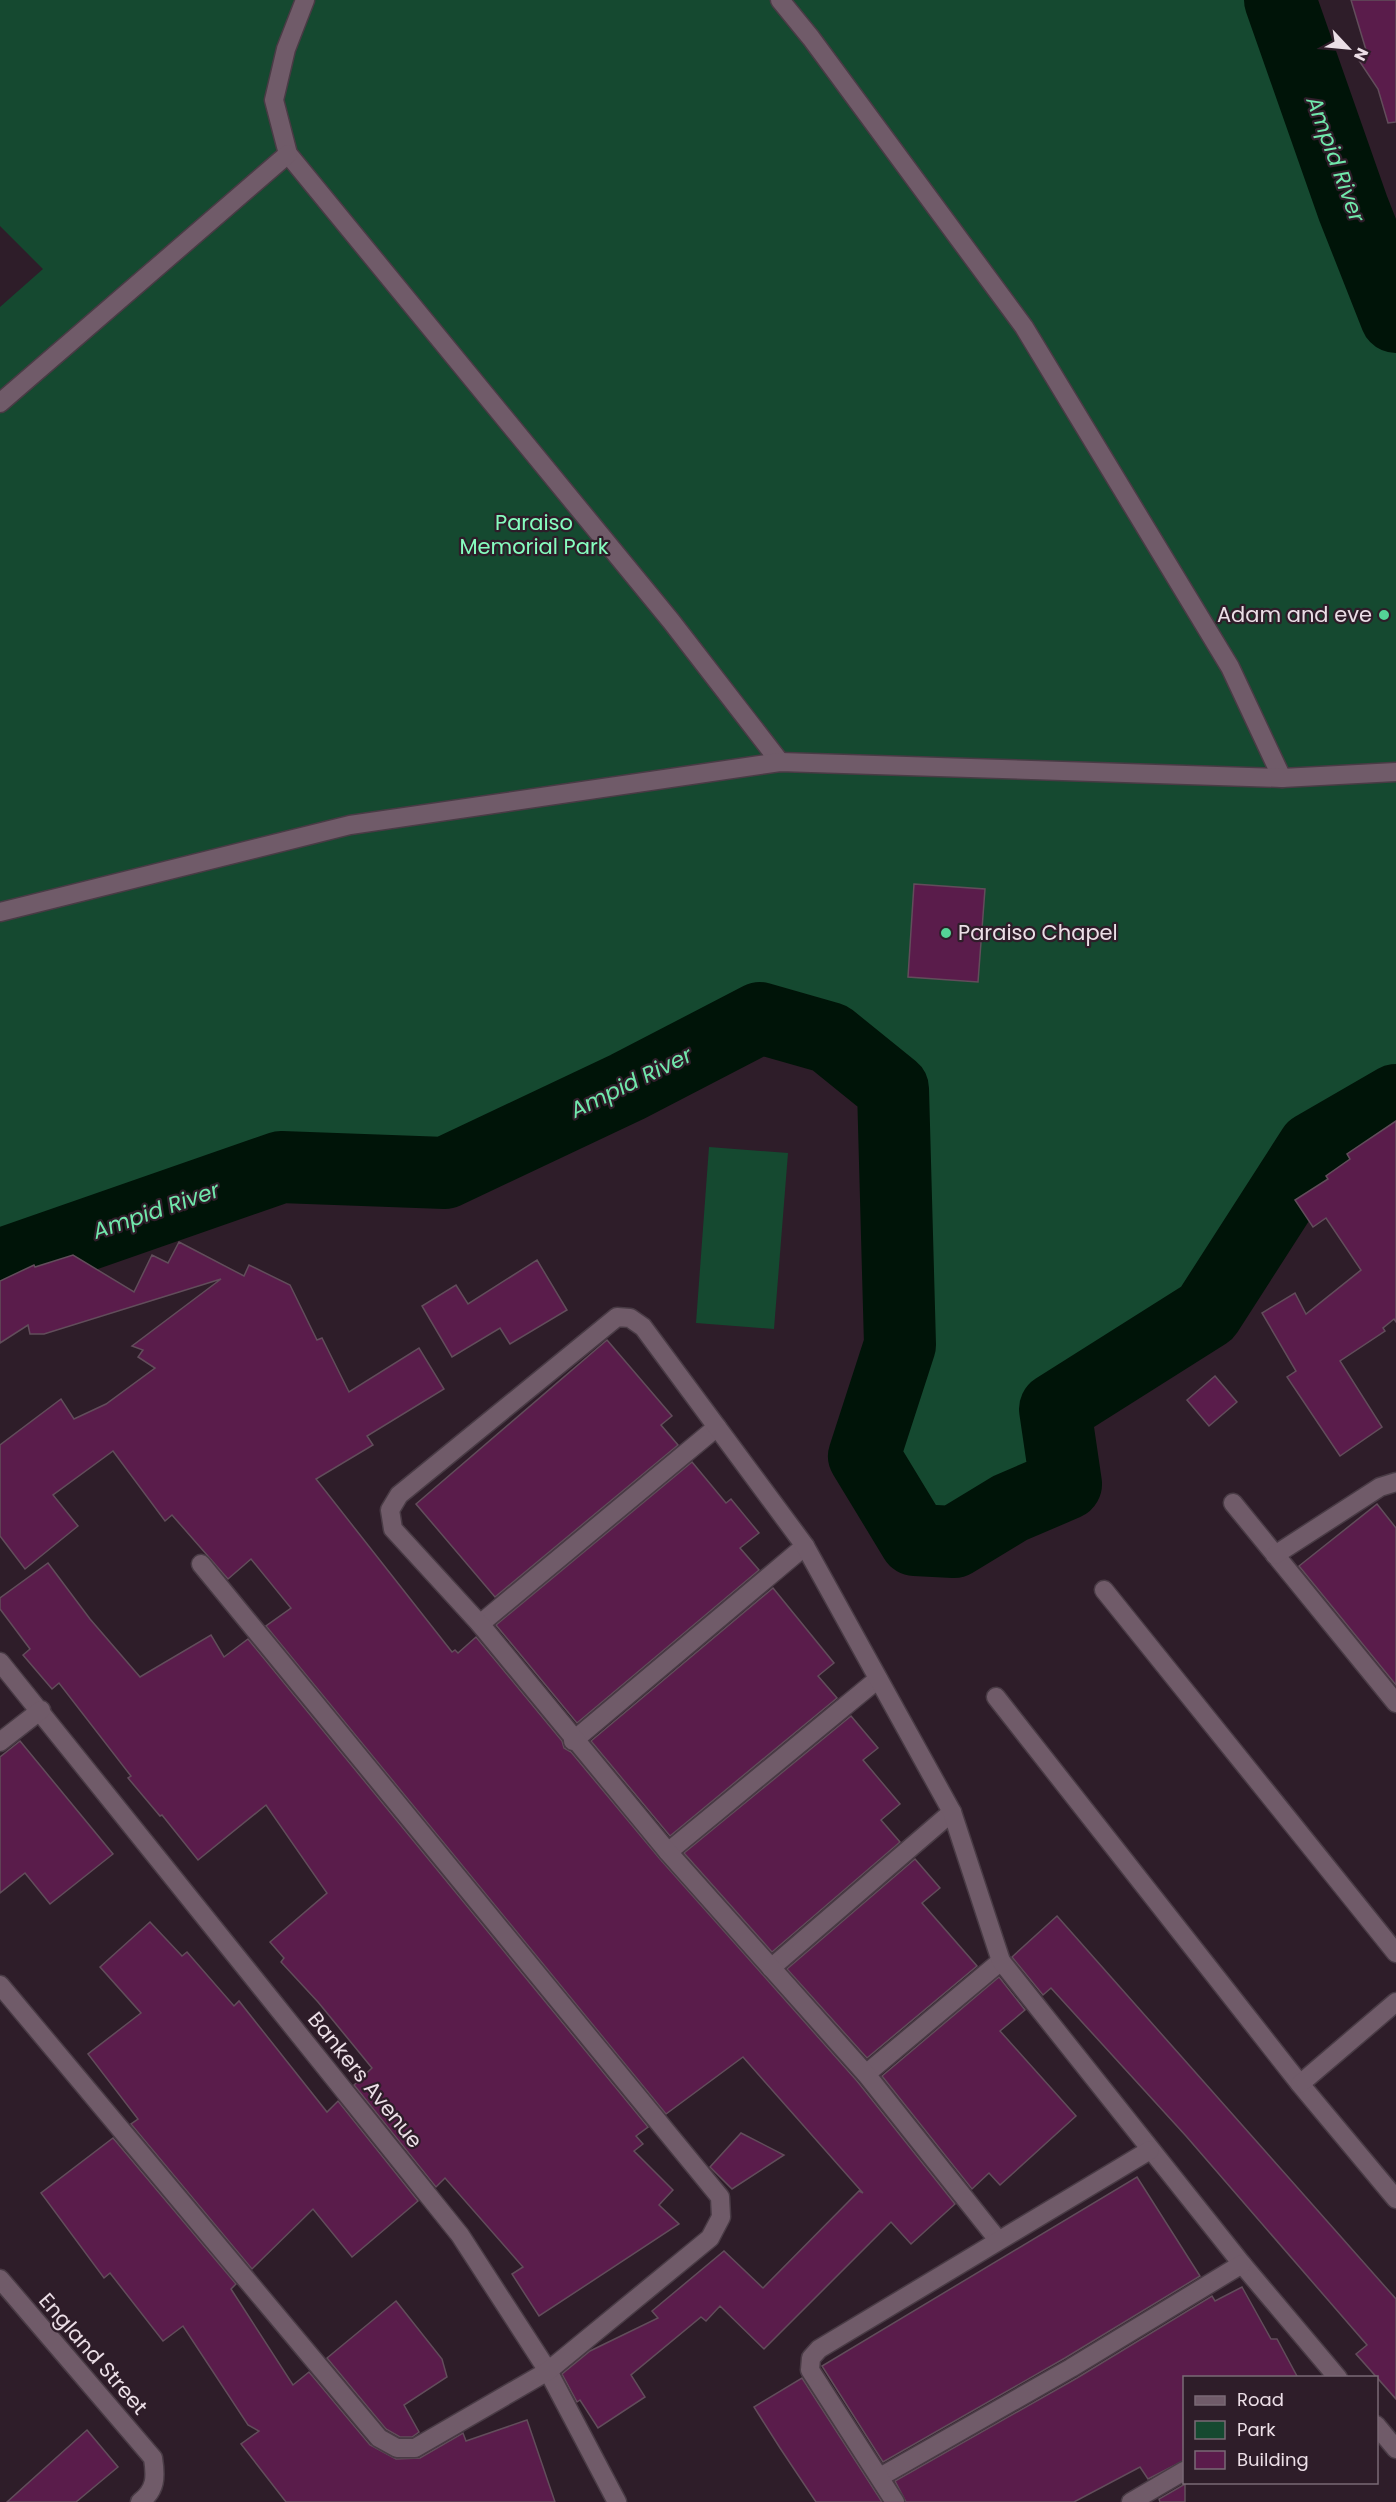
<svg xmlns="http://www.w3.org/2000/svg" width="1396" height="2502" viewBox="0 0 1396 2502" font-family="Poppins,sans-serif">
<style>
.green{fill:#154930}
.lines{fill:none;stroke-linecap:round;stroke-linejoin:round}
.river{stroke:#001408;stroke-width:72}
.building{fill:#5a1c4b;stroke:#624d5b;stroke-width:1.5}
.minor-casing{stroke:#493b45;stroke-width:21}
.minor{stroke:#705b69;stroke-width:18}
.poi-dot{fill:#54d396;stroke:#2e1d29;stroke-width:2}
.labels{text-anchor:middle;stroke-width:4.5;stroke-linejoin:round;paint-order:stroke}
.park-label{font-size:21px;fill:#86fdbf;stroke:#2e1d29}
.poi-label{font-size:21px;fill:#ebdee6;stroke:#2e1d29;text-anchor:end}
.street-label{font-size:21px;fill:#ebdee6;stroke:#2e1d29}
.water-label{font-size:22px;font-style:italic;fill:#71e8ac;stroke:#2e1d29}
</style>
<rect width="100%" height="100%" fill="#2e1d29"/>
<g class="green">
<path d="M0 0H1280L1353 208 1396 317V1100L1313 1148 1207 1313 1055 1409 1066 1484 1010 1508 954 1542 915 1540 864 1456 900 1345 893 1089 830 1038 760 1018 627 1087 445 1173 281 1167 0 1265V307L43 269 0 226Z"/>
<path d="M709 1147 788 1153 774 1329 696 1323Z"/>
</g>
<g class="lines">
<g class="river">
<path d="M1280 0 1353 208 1396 317"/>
<path d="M0 1265 281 1167 445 1173 627 1087 760 1018 830 1038 893 1089 900 1345 864 1456 915 1540 954 1542 1010 1508 1066 1484 1055 1409 1207 1313 1313 1148 1396 1100"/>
</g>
</g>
<g class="building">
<path d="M1351 0H1396V122L1388 123 1378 89 1356 56 1366 50Z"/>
<path d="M914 884 985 889 978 982 908 977Z"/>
<path d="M1396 1121V1322L1394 1319 1383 1328 1385 1331 1340 1361 1382 1427 1340 1456 1287 1377 1296 1371 1262 1313 1295 1293 1306 1314 1361 1270 1326 1218 1313 1227 1295 1200 1328 1179 1326 1176 1350 1159 1347 1154Z"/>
<path d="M179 1242 244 1276 249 1265 290 1285 317 1340 322 1338 349 1392 419 1348 444 1389 367 1436 373 1445 316 1479 452 1652 455 1650 458 1653 476 1637 562 1741 564 1748 571 1752 660 1859 857 2081 955 2204 911 2244 891 2222 764 2349 720 2306 706 2321 701 2317 631 2375 645 2397 598 2428 580 2400 577 2402 562 2374 590 2351 658 2318 652 2311 724 2251 763 2288 859 2191 863 2193 743 2057 666 2114 266 1626 291 1608 251 1559 228 1579 172 1515 165 1521 113 1451 53 1495 78 1526 25 1569 0 1536V1445L61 1399 74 1419 106 1404 155 1368 138 1357 143 1350 132 1346 221 1279 44 1334H30L28 1325 0 1343V1281L34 1265 35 1267 73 1255 134 1292 152 1255 168 1263Z"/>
<path d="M537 1260 567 1310 510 1344 500 1328 452 1357 422 1306 456 1285 468 1304Z"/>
<path d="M607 1340 672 1416 661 1425 678 1445 495 1597 416 1504Z"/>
<path d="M1215 1376 1237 1402 1209 1426 1187 1400Z"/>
<path d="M692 1462 726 1503 731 1499 759 1533 740 1548 759 1570 577 1723 496 1625Z"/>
<path d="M1377 1504 1396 1528V1685L1299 1566Z"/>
<path d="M48 1563 90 1619 140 1677 211 1635 224 1657 248 1639 648 2127 636 2136 643 2144 634 2151 673 2190 659 2205 679 2224 539 2316 512 2274 523 2267 445 2178 436 2187 354 2085 372 2068 318 2002 281 1962 284 1958 270 1942 327 1893 266 1805 198 1860 162 1815 160 1816 128 1778 131 1776 59 1683 52 1689 23 1655 30 1649 0 1609V1598Z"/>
<path d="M773 1588 834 1663 818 1676 837 1698 670 1836 591 1741Z"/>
<path d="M851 1716 878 1748 863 1760 900 1804 881 1820 900 1842 772 1952 684 1853Z"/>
<path d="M20 1741 113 1854 50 1904 25 1873 0 1893V1757Z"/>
<path d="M915 1859 940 1888 922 1903 977 1966 867 2058 787 1969Z"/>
<path d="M1057 1916 1396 2299V2399L1356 2354 1367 2345 1186 2136 1051 1988 1043 1995 1012 1957Z"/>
<path d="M150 1922 182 1956 187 1952 234 2006 239 2001 327 2112 338 2101 418 2201 352 2257 313 2209 252 2269 131 2124 138 2119 88 2054 141 2013 100 1967Z"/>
<path d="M999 1977 1025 2010 1000 2031 1076 2116 1000 2185 989 2173 972 2189 882 2076Z"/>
<path d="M741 2133 784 2155 732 2189 710 2167Z"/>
<path d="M113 2138 236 2284 231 2289 293 2385 309 2372 370 2445 396 2459 420 2458 463 2433 466 2441 527 2420 555 2502H286L241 2444 259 2431 248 2425 183 2326 163 2341 110 2273 104 2278 41 2193Z"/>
<path d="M1137 2177 1200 2276 1065 2358 883 2462 822 2366Z"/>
<path d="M1242 2287 1271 2339H1277L1298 2378H1185V2460L1148 2479 1140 2467 1074 2502H906L895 2481 1077 2378 1212 2296 1215 2301Z"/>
<path d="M396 2301 442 2359 447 2377 404 2405 419 2432 412 2437H400L386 2429 327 2358Z"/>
<path d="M802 2378 882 2502H816L780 2448 754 2407Z"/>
<path d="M87 2430 118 2467 76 2502H7Z"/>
<path d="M1185 2484V2502H1160L1159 2499Z"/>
</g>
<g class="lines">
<defs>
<g id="minor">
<path d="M305 0 286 49 274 100 288 154 671 621 780 762"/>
<path d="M780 0 811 38 1024 327 1230 667 1282 778"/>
<path d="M0 403 288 154"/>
<path d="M0 912 350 825 780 762 1282 778 1396 772"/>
<path d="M1233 1503 1396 1703"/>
<path d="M1275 1555 1380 1487 1396 1482"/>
<path d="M1104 1590 1396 1953"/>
<path d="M480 1624 717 1427"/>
<path d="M0 1662 460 2235 548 2371 617 2502"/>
<path d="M996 1697 1300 2084 1396 2199"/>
<path d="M573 1741 805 1546"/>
<path d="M0 1742 41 1710"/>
<path d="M668 1852 878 1679"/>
<path d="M771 1968 952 1812"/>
<path d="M0 1985 379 2438 397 2448H415L548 2371 710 2238 721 2217 720 2197 201 1564"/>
<path d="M866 2074 1001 1961"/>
<path d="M1300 2084 1396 2002"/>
<path d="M998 2240 866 2074 668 1852 480 1624 393 1529 390 1510 399 1495 617 1317 630 1318 643 1327 805 1546 952 1812 1001 1961 1242 2264 1338 2378"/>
<path d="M0 2279 153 2458C156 2477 156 2490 140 2502"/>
<path d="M1376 2425 1396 2449"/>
<path d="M880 2477 1071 2368 1242 2264"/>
<path d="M895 2502 810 2370 811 2358 819 2349 1150 2150"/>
<path d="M1131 2502 1184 2471"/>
</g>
</defs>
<use href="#minor" class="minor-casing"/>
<use href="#minor" class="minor"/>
</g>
<g class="poi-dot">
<circle cx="1384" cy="615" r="6"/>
<circle cx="946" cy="933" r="6"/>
</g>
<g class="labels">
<g class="park-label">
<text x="534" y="530">Paraiso<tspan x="534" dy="24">Memorial Park</tspan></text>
</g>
<g class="poi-label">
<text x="1372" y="622">Adam and eve</text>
<text x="958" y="940" text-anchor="start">Paraiso Chapel</text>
</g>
<g class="street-label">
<text transform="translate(365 2080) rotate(51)" y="7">Bankers Avenue</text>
<text transform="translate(93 2354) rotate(49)" y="7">England Street</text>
</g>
<g class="water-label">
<text transform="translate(1336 159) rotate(70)" y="8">Ampid River</text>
<text transform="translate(631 1082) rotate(-26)" y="8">Ampid River</text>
<text transform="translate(156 1210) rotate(-19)" y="8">Ampid River</text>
</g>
</g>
<rect x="1183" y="2376" width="195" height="108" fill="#2e1d29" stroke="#7a6a75" stroke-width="1.5"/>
<rect x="1195" y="2396" width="30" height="9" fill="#705b69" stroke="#7a6a75" stroke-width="1.5"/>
<text x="1237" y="2406" font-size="18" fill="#ebdee6">Road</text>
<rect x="1195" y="2421" width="30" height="18" fill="#154930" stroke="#7a6a75" stroke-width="1.5"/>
<text x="1237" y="2436" font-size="18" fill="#ebdee6">Park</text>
<rect x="1195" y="2451" width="30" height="18" fill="#5a1c4b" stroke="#7a6a75" stroke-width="1.5"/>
<text x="1237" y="2466" font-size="18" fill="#ebdee6">Building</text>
<g transform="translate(1348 48) rotate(116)" stroke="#2e1d29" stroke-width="4.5" paint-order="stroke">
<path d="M0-4.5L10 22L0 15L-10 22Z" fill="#ebdee6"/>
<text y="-9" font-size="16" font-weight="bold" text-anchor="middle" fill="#ebdee6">N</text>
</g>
</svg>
